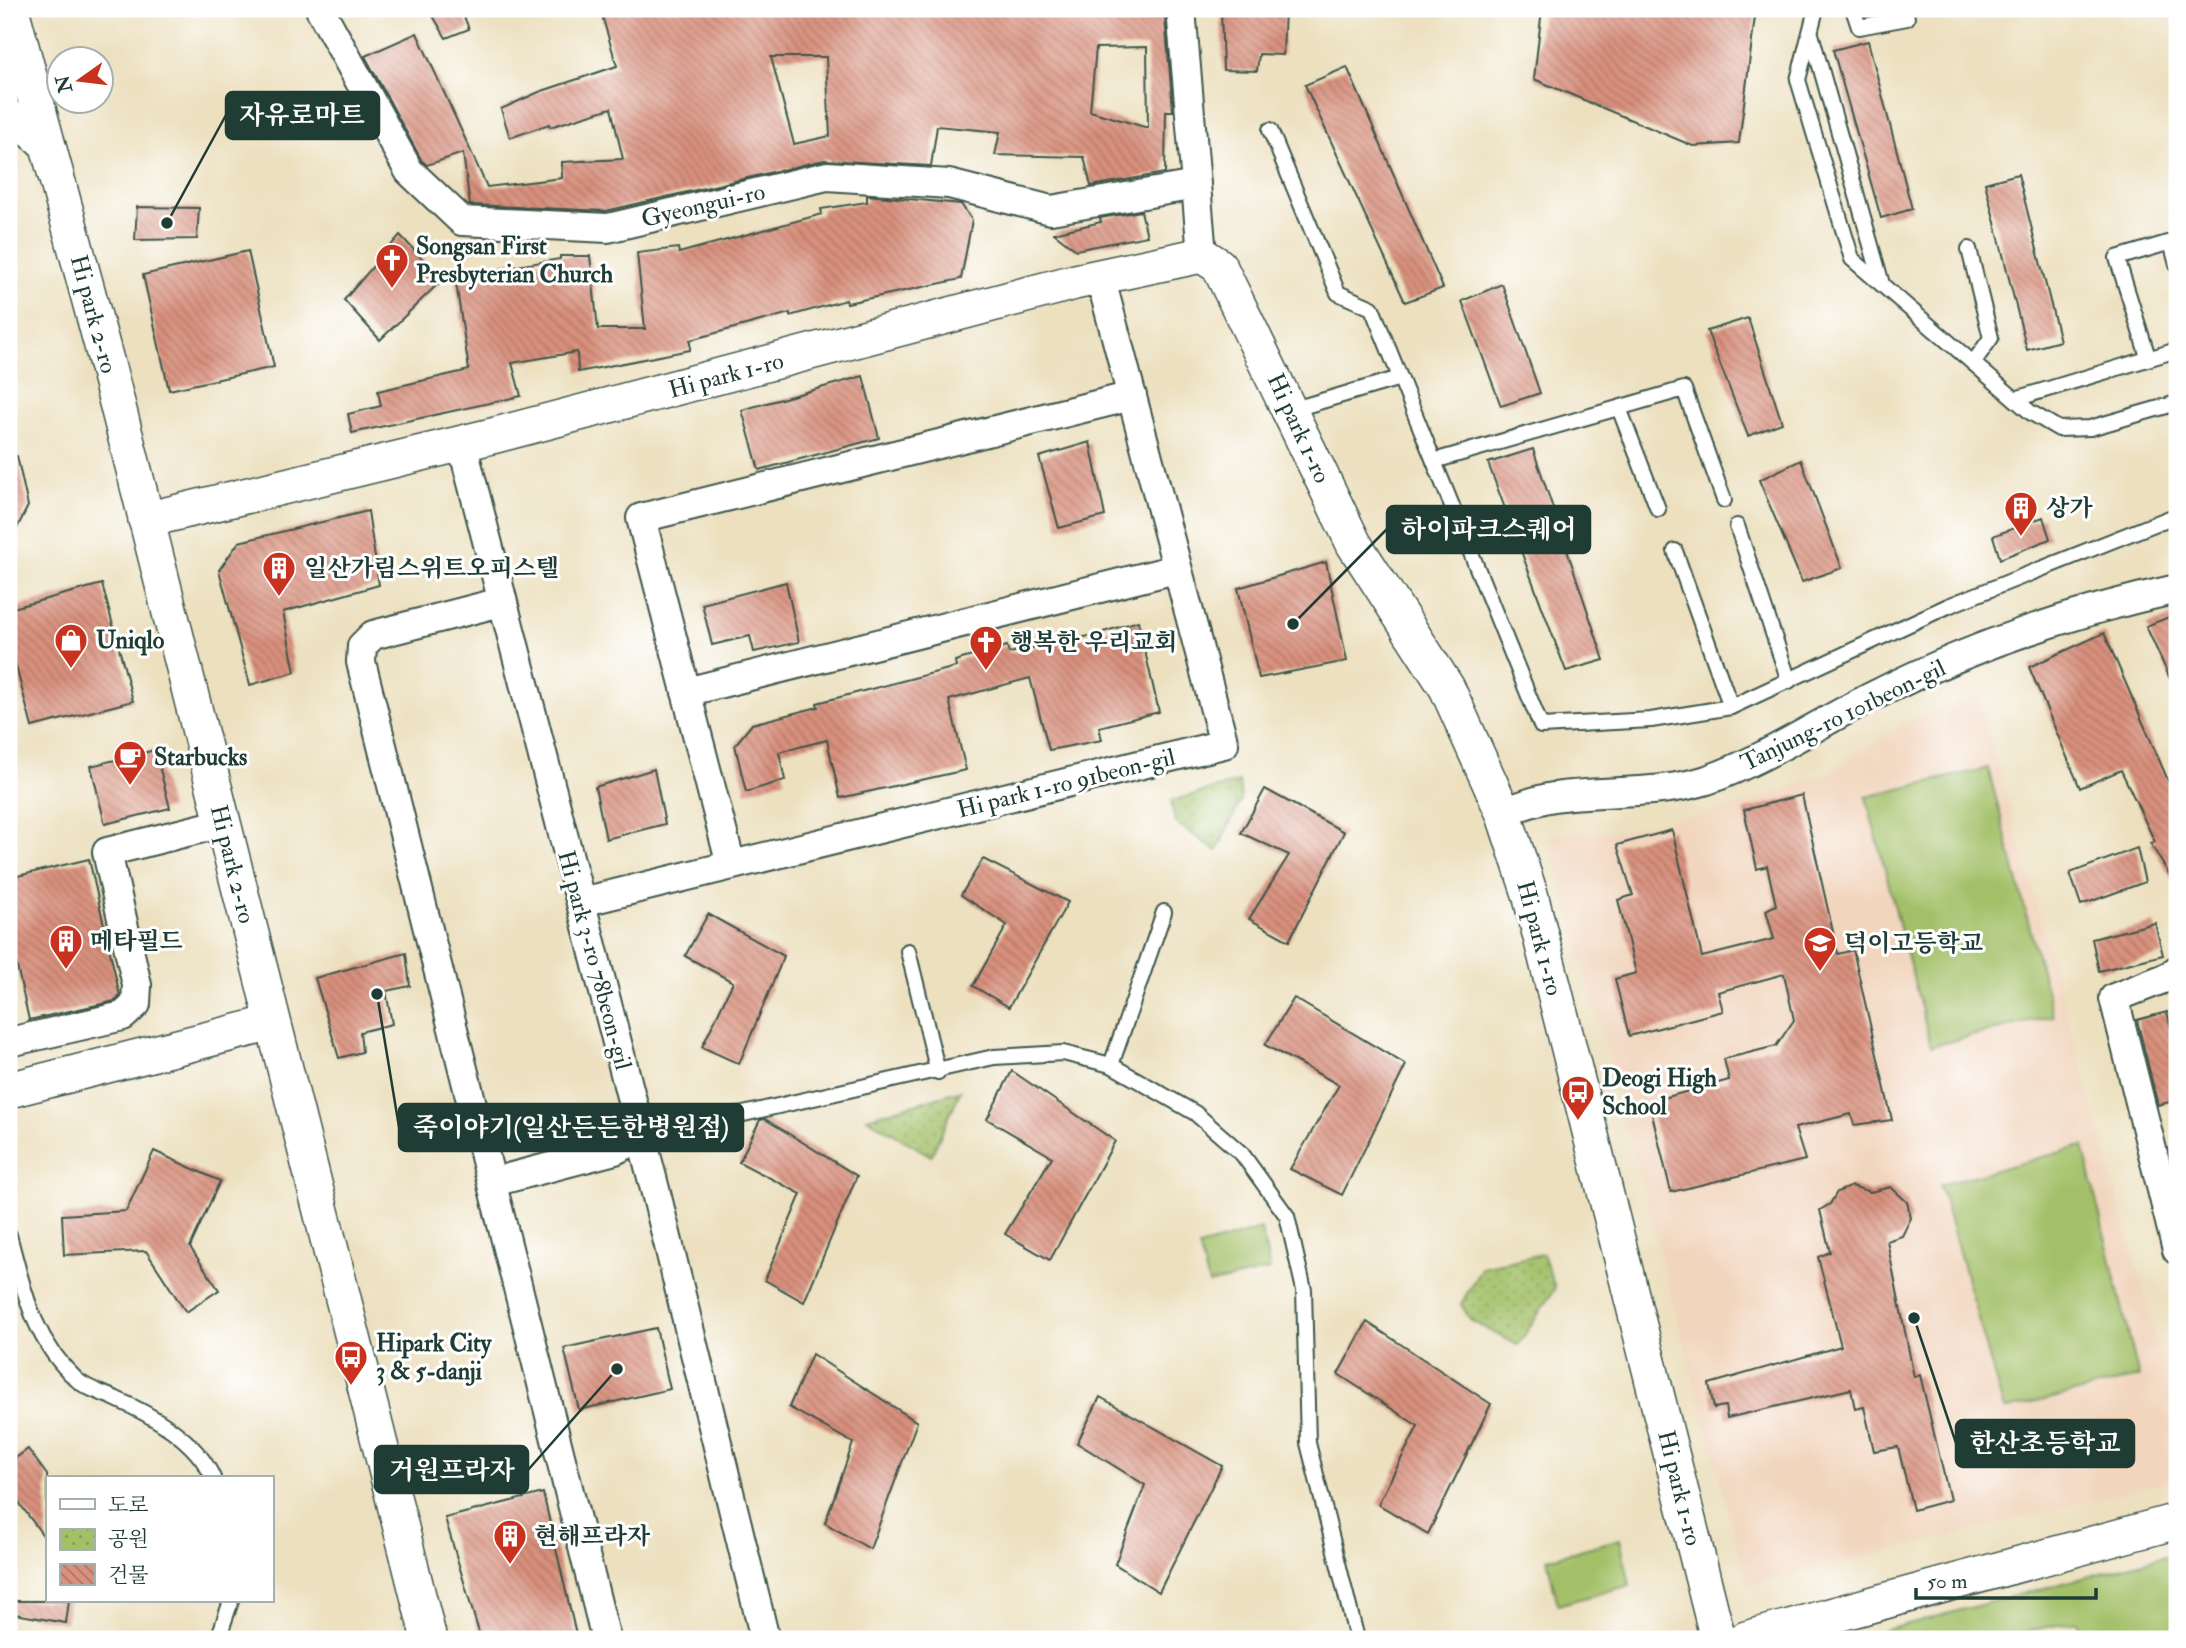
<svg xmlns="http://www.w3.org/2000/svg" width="2186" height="1648" viewBox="0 0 2186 1648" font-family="'IM FELL Double Pica','Noto Serif KR',serif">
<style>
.built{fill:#f1d5bd}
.grass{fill:#a3c067;stroke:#617e4e;stroke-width:2}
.park{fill:url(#park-dots);stroke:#617e4e;stroke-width:2}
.building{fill:url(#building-back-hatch);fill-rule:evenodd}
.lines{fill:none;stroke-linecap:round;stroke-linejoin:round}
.service-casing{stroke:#3e5549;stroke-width:18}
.minor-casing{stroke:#3e5549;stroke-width:32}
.tertiary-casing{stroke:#3e5549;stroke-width:38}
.service{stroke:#fff;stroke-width:14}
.minor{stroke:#fff;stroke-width:28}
.tertiary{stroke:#fff;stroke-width:35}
.labels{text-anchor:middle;stroke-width:6;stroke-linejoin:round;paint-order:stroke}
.street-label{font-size:24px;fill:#1f3d34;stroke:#fff}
.poi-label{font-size:24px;font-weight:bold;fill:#1f3d34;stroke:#fff;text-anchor:start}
.leader{fill:none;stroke:#1f3d34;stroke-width:2.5}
.callout-dot{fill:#1f3d34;stroke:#fff;stroke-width:2.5}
.callout{fill:#1f3d34;stroke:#1f3d34;stroke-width:2.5}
.callout-label{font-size:26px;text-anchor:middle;font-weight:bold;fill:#fff}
</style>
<defs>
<pattern id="park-dots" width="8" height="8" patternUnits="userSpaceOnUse" patternTransform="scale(1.75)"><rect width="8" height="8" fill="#a3c067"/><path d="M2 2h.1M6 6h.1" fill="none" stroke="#849d56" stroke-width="1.8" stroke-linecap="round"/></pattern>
<pattern id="building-back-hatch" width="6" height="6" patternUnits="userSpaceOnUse" patternTransform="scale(1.75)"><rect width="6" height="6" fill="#d9907d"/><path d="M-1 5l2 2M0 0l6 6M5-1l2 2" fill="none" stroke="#af7767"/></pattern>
</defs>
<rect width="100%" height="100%" fill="#fff"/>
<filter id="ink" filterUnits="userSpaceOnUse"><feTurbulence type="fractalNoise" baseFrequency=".0143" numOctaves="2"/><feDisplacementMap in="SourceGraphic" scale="14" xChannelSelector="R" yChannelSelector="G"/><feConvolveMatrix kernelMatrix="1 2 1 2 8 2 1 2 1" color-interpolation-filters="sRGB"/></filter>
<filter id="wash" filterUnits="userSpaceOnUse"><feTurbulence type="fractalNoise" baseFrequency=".00686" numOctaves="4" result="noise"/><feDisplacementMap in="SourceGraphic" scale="28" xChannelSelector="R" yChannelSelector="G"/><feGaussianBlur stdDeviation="1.57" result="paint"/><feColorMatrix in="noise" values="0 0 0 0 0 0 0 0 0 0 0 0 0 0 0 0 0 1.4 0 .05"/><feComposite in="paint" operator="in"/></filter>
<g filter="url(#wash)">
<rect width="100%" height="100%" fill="#ece0bf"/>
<path class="built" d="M1979 696 2177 1412V1479L1748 1586 1549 834 1618 831 1743 805 1826 774 1912 717Z"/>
<g class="grass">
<path d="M1988 768 2053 1016 1931 1046 1866 797Z"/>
<path d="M2083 1146 2139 1377 2004 1410 1940 1185Z"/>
<path d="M1261 1229 1270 1270 1209 1284 1199 1247Z"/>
<path d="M1620 1539 1630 1585 1558 1605 1547 1559Z"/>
<path d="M2177 1553V1639H2082L2078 1621 1990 1639H1852Z"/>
</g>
<g class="park">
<path d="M1239 782 1241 800 1217 851 1175 822 1171 801Z"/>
<path d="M961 1090 931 1156 867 1118Z"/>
<path d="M1543 1254 1555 1288 1518 1345 1471 1321 1461 1304 1482 1267Z"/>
</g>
<g id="blocks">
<g class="building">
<path d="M429 9H461L469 29 446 38Z"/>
<path d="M600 9H1035L1165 17 1173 111H1166L1165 173 1091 186 1084 157 995 155 1000 132 937 126 931 166 824 160 606 211 470 205 463 153 427 165 422 161 365 56 417 33 487 187 562 178V162L623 159 611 108 550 127 549 124 510 138 501 109 539 92 617 66ZM1147 47 1148 128 1090 111 1096 48ZM771 57H826L830 136 794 144Z"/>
<path d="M1221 9H1285L1283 55 1259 54 1257 71 1223 70Z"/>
<path d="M1542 9H1756L1739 143 1693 146 1534 79Z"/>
<path d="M1868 41 1912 209 1881 218 1833 50Z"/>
<path d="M1347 67 1443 288 1405 302 1305 85Z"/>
<path d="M2018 174 2060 341 2027 350 1985 183Z"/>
<path d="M867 195 961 204 972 220 961 279 847 303 846 300 790 316V313L690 340V350L578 372 577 352 512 363 521 396 352 433 348 414 381 406 378 391 469 370 455 276 560 259V256H590L598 329H645L637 253 678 248 679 253 822 214 821 209 867 202Z"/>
<path d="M137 207 199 208 197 239 135 240Z"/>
<path d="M1141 211 1147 236 1076 250 1054 233 1101 222 1100 218Z"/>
<path d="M400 235 442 280 380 340 344 300Z"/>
<path d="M248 251 274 367 169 390 143 275Z"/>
<path d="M1502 284 1540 393 1501 406 1462 301Z"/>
<path d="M1748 318 1782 423 1748 436 1707 331Z"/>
<path d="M863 376 879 438 759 470 742 410Z"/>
<path d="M1090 442 1105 516 1059 528 1039 457Z"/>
<path d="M1533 449 1604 660 1566 671 1488 463Z"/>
<path d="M17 456 28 506 9 544V457Z"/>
<path d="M1801 460 1842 568 1802 582 1759 480Z"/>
<path d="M368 511 379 585 283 612 295 672 250 685 219 570 239 542Z"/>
<path d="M2043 517 2050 539 2000 559 1993 536Z"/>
<path d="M1326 562 1347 661 1259 678 1238 588Z"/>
<path d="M786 582 799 642 754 652 750 636 712 645 702 604Z"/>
<path d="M102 584 133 701 32 727 9 640V609Z"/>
<path d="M2177 614V694L2146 626Z"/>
<path d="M1138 621 1159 712 1099 727 1102 740 1049 750 1030 678 949 700 966 770 840 798 827 740 779 752 785 780 746 792 735 745 752 724 818 707 817 703 956 667 955 661 1007 646 1009 653 1094 635Z"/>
<path d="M2104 633 2177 801V887L2150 843 2155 842 2121 770 2080 788 2029 667Z"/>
<path d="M155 750 170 808 105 824 91 766Z"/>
<path d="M654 769 665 824 606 839 595 787Z"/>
<path d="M1265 789 1344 832 1289 941 1249 919 1289 855 1241 833Z"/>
<path d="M1802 795 1838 954 1853 950 1892 1120 1854 1125 1851 1114 1795 1128 1805 1160 1671 1192 1649 1102 1729 1080 1724 1059 1776 1046 1794 1020 1784 974 1718 992 1723 1011 1629 1036 1615 979 1636 973 1618 900 1633 895 1617 845 1672 830 1702 957 1774 939 1766 910 1776 905 1767 866 1757 869 1744 810Z"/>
<path d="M2137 848 2145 882 2081 905 2070 873Z"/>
<path d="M89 859 120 996 115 1001 29 1020 9 931V878Z"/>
<path d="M983 859 1068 902 1009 1007 973 986 1007 925 961 895Z"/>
<path d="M708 914 784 956 739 1064 702 1047 733 982 685 956Z"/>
<path d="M2155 923 2163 955 2099 971 2092 939Z"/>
<path d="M406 953 410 986 386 991 392 1024 360 1032 362 1052 339 1058 315 978Z"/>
<path d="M1294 998 1406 1065 1342 1195 1290 1169 1339 1085 1265 1045Z"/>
<path d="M2167 1012 2177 1051V1100L2158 1105 2137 1020Z"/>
<path d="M1012 1071 1115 1141 1050 1260 1005 1234 1052 1157 987 1119Z"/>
<path d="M765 1119 857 1176 804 1302 765 1280 801 1194 739 1162 760 1120Z"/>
<path d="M154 1151 220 1181 190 1247 219 1290 186 1312 146 1251 64 1255 62 1215 126 1211Z"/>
<path d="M1852 1186 1870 1192 1891 1187 1907 1202 1911 1218 1902 1236 1887 1241 1914 1377 1920 1375 1950 1500 1913 1510 1898 1447 1874 1451 1864 1407 1855 1409 1851 1389 1727 1418 1725 1406 1714 1408 1709 1384 1841 1346 1818 1257 1830 1252 1820 1210 1830 1204 1837 1192Z"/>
<path d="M1367 1322 1491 1404 1428 1534 1378 1504 1418 1426 1338 1374Z"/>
<path d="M656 1328 670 1389 579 1410 564 1348Z"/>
<path d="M812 1354 917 1422 870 1549 825 1523 853 1443 789 1407Z"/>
<path d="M1100 1397 1222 1466 1159 1592 1115 1564 1145 1485 1077 1443Z"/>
<path d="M28 1449 47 1475V1541L9 1489V1463Z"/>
<path d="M543 1493 577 1639H502L501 1631 480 1636 445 1518Z"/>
<path d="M9 1601H69L66 1623 9 1613Z"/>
</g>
</g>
</g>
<g filter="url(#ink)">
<use href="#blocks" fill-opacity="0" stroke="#3e5549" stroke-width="2"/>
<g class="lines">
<defs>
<g id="service">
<path d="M1816 9 1798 80 1852 259 2030 412 2059 429 2090 428 2177 403"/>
<path d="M1853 9 1859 27 1907 18 1905 9"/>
<path d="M1811 34 1882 284"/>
<path d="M1270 130 1338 293 1372 308 1541 726 1651 720 1731 707 1948 606 2177 515"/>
<path d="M1969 249 1991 338 1973 363"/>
<path d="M2148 357 2117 258 2171 242 2177 265"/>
<path d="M2015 399 2177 350"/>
<path d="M1619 408 1658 509"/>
<path d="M1291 410 1400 378"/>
<path d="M1434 461 1684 389 1724 500"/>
<path d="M1737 526 1789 681"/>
<path d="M1675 551 1731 707"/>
<path d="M908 951 938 1072"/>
<path d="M1111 1065 1164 912"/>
<path d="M642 1137 994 1057 1063 1053 1111 1065 1195 1113 1242 1154 1287 1216 1304 1290 1308 1443 1357 1639"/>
<path d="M9 1235C24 1290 32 1338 76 1379 85 1388 102 1393 114 1398 152 1415 196 1439 213 1478"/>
<path d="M218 1639 231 1601"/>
</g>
<g id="minor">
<path d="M320 9 409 171 462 221 608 228 827 176 949 184 1051 210 1196 185"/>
<path d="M1181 9 1202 255"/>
<path d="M9 114 51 152"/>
<path d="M462 444 657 1197 765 1639"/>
<path d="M501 602 373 635 362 646 361 662 606 1639"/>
<path d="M686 692 1176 569"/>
<path d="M1503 812C1519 807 1537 799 1554 797 1602 790 1660 795 1707 780 1766 759 1817 724 1873 696 1970 647 2071 612 2177 589"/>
<path d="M731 865 641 518 1132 396"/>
<path d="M582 902 1224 744 1100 276"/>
<path d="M2177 970 2168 977 2114 998 2177 1250"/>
<path d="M9 1038 14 1041 123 1016 136 1004 137 985 107 852 223 823"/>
<path d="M493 1182 615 1150 642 1137"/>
</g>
<g id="tertiary">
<path d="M11 9 111 379 429 1639"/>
<path d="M146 520 496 435 1075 282 1202 255 1219 266 1354 544 1447 688 1503 812 1530 894 1718 1639"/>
<path d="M9 1090 272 1023"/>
<path d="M1746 1639 2177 1521"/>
</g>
</defs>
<use href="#service" class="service-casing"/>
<use href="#minor" class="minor-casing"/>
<use href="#tertiary" class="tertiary-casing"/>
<use href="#service" class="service"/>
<use href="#minor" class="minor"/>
<use href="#tertiary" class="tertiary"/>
</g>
</g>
<defs>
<symbol id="church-pin" viewBox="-11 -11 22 30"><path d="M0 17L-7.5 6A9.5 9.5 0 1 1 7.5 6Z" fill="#c8321e" stroke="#fff"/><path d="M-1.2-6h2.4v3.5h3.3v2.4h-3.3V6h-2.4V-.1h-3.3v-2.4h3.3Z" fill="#fff"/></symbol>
<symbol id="building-pin" viewBox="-11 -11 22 30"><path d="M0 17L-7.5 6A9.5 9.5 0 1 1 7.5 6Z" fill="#c8321e" stroke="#fff"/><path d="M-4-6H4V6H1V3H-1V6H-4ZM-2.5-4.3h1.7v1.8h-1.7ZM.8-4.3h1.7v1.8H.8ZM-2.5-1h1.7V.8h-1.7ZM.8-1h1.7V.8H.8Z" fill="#fff"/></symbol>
<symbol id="shop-pin" viewBox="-11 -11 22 30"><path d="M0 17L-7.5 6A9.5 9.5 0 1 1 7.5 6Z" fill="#c8321e" stroke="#fff"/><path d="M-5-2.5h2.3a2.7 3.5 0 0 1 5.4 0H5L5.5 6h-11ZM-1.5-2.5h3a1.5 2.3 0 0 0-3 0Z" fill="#fff"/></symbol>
<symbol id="cafe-pin" viewBox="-11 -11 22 30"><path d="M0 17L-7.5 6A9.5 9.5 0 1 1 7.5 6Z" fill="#c8321e" stroke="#fff"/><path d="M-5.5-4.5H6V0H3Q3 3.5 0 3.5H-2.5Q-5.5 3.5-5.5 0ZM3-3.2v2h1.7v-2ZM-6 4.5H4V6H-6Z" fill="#fff"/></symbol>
<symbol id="school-pin" viewBox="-11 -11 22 30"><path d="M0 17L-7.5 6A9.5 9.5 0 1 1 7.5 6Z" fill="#c8321e" stroke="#fff"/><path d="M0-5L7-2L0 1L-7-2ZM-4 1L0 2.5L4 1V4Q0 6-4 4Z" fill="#fff"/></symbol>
<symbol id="bus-pin" viewBox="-11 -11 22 30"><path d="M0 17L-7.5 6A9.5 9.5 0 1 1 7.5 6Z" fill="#c8321e" stroke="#fff"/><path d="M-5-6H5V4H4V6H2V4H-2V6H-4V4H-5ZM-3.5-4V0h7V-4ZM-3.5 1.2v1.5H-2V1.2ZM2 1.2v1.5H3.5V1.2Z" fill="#fff"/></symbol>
</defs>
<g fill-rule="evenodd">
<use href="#church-pin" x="373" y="241" width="38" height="52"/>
<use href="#building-pin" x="2002" y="489" width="38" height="52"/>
<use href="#building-pin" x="260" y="549" width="38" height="52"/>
<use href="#shop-pin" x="52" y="621" width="38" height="52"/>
<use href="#church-pin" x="967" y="623" width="38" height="52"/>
<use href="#cafe-pin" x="111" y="738" width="38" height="52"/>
<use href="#building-pin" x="47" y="922" width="38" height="52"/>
<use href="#school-pin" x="1801" y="924" width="38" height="52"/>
<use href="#bus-pin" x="1559" y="1073" width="38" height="52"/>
<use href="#bus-pin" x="332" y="1338" width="38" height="52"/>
<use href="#building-pin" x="491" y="1517" width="38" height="52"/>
</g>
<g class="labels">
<g class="street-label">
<text transform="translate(703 205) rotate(-13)" y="8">Gyeongui-ro</text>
<text transform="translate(94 314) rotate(75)" y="8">Hi park 2-ro</text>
<text transform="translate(726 375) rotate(-15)" y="8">Hi park 1-ro</text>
<text transform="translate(1299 428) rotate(65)" y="8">Hi park 1-ro</text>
<text transform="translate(1843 715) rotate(-26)" y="8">Tanjung-ro 101beon-gil</text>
<text transform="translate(1066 783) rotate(-14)" y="8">Hi park 1-ro 91beon-gil</text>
<text transform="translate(233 864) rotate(76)" y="8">Hi park 2-ro</text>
<text transform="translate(1540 938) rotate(75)" y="8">Hi park 1-ro</text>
<text transform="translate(595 960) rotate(75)" y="8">Hi park 3-ro 78beon-gil</text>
<text transform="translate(1680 1488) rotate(76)" y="8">Hi park 1-ro</text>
</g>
<g class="poi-label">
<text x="416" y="254">Songsan First<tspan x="416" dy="28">Presbyterian Church</tspan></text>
<text x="2046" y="516">상가</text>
<text x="304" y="576">일산가림스위트오피스텔</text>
<text x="96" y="648">Uniqlo</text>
<text x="1010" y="650">행복한 우리교회</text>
<text x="154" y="765">Starbucks</text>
<text x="90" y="949">메타필드</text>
<text x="1844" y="951">덕이고등학교</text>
<text x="1602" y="1086">Deogi High<tspan x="1602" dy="28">School</tspan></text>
<text x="376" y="1351">Hipark City<tspan x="376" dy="28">3 &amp; 5-danji</tspan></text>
<text x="534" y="1544">현해프라자</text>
</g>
</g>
<path class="leader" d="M167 223L226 115M1293 624L1387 529M377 994L399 1127M1914 1318L1956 1443M617 1369L528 1470"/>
<g class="callout-dot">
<circle cx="167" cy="223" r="7"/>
<circle cx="1293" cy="624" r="7"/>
<circle cx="377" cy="994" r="7"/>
<circle cx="1914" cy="1318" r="7"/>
<circle cx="617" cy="1369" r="7"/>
</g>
<g class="callout">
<rect x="226" y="92" width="153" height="47" rx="7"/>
<rect x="1387" y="506" width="203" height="47" rx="7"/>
<rect x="399" y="1104" width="344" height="47" rx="7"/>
<rect x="1956" y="1420" width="178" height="47" rx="7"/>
<rect x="375" y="1446" width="153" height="47" rx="7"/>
</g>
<g class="callout-label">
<text x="302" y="124">자유로마트</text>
<text x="1489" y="538">하이파크스퀘어</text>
<text x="571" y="1136">죽이야기(일산든든한병원점)</text>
<text x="2045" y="1452">한산초등학교</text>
<text x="452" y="1479">거원프라자</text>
</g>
<rect width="2186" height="1648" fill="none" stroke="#fff" stroke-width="35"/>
<rect x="46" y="1476" width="228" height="126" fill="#ffffff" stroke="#a5b1ae" stroke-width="2"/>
<rect x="60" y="1499" width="35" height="10" fill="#ffffff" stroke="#a5b1ae" stroke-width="2"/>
<text x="108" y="1512" font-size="21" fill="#1f3d34">도로</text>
<rect x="60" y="1529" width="35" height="21" fill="url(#park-dots)" stroke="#a5b1ae" stroke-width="2"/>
<text x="108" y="1546" font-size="21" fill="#1f3d34">공원</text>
<rect x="60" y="1564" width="35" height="21" fill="url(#building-back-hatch)" stroke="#a5b1ae" stroke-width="2"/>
<text x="108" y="1582" font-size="21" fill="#1f3d34">건물</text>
<g transform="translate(80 80) rotate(256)"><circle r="33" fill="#ffffff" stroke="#a5b1ae" stroke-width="2"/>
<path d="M0-5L12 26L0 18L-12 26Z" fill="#c8321e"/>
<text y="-10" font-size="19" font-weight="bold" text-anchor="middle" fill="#1f3d34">N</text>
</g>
<path d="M1916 1588v10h180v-10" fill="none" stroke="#1f3d34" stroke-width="3.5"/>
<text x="1927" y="1588" font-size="21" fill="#1f3d34" stroke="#ffffff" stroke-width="5" paint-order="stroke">50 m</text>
</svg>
